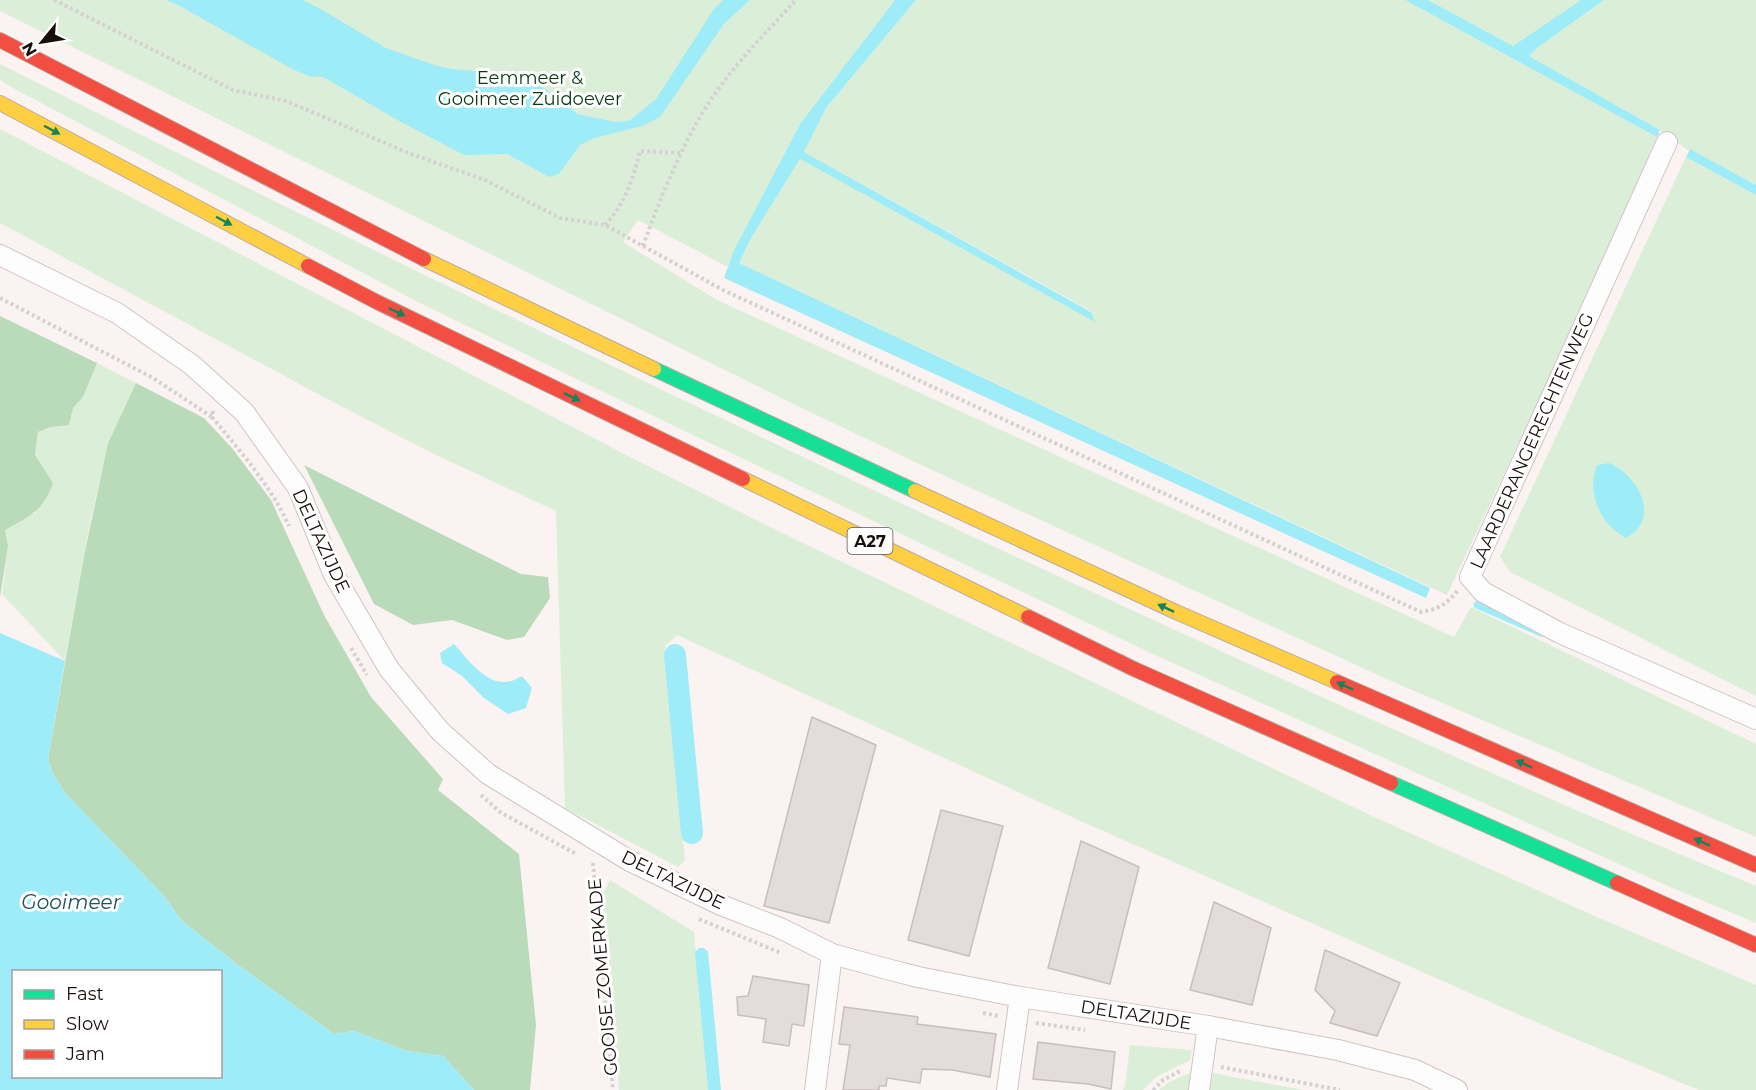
<svg xmlns="http://www.w3.org/2000/svg" width="1756" height="1090" viewBox="0 0 1756 1090" font-family="Montserrat,sans-serif">
<style>
.green{fill:#dbefd8}
.forest{fill:#badbba}
.water{fill:#9eecf8;fill-rule:evenodd}
.lines{fill:none;stroke-linecap:round;stroke-linejoin:round}
.stream{stroke:#9eecf8;stroke-width:7}
.canal{stroke:#9eecf8;stroke-width:22}
.building{fill:#e4dbdc;stroke:#c7bec0;stroke-width:1.5}
.street-casing{stroke:#cdc5c2;stroke-width:22}
.fast-casing{stroke:#b9aaa0;stroke-width:16}
.slow-casing{stroke:#b9aaa0;stroke-width:16}
.jam-casing{stroke:#b9aaa0;stroke-width:16}
.path{stroke:#d4d2d1;stroke-width:4;stroke-dasharray:3 3;stroke-linecap:butt}
.street{stroke:#fefdfd;stroke-width:20}
.fast{stroke:#16e098;stroke-width:14}
.slow{stroke:#ffcf43;stroke-width:14}
.jam{stroke:#f24e42;stroke-width:14}
.oneway{fill:#178259}
.labels{text-anchor:middle;stroke-width:6;stroke-linejoin:round;paint-order:stroke}
.shield{fill:#fff;stroke:#5d5654;stroke-width:1.5}
.shield-label{font-size:16px;font-weight:bold;fill:#180e0b}
.park-label{font-size:18px;fill:#073812;stroke:#fff}
.street-label{font-size:18px;fill:#180e0b;stroke:#fff}
.water-label{font-size:20px;font-style:italic;fill:#1f5158;stroke:#fff}
</style>
<rect width="100%" height="100%" fill="#faf3f1"/>
<g class="green">
<path d="M0 0H731L660 116 724 24 750 0H895L800 124 734 250 728 267 638 220 623 242 717 300 1454 637 1471 607 1756 744V837L1391 681 934 471 787 401 0 11Z"/>
<path d="M916 0H1405L1657 137 1660 143 1447 595 739 263 751 238 800 159 1094 321 1091 311 804 152 826 108Z"/>
<path d="M1428 0H1581L1513 46Z"/>
<path d="M1604 0H1756V185L1690 150 1689 151 1660 130 1529 56 1537 48Z"/>
<path d="M0 64C371 251 745 433 1123 606 1333 703 1543 798 1756 886V923L1670 887 1155 655 624 402 420 303 9 86 0 80Z"/>
<path d="M0 129 634 459 811 547 1372 816 1590 914 1756 985V1090H1699L1556 1031 1083 822 677 635 665 646 685 860 678 867 565 808 556 511 432 453 331 401 0 223Z"/>
<path d="M1686 157 1756 195V696L1510 572 1500 557Z"/>
<path d="M97 363 136 383 108 443 88 533 65 661 2 594 8 546 5 530 36 512 35 455 38 432 51 427 69 424 73 408 83 397Z"/>
<path d="M610 880 694 932 708 1090H619L602 895Z"/>
<path d="M1130 1045 1192 1050 1190 1060 1156 1077 1143 1090H1123L1125 1086Z"/>
<path d="M1192 1072 1189 1090H1159L1169 1082Z"/>
<path d="M1213 1073 1303 1090H1210Z"/>
</g>
<g class="forest">
<path d="M0 316 97 363 83 397 73 408 69 425 51 427 38 432 35 455 53 483C44 510 29 517 5 530L8 546 0 597Z"/>
<path d="M136 383 204 418 232 448 271 500 324 615 371 697 443 779 438 790 519 854 536 1025 530 1090H474L443 1056 407 1051 354 1031 334 1034 242 968 182 921 164 896 66 794 53 774 48 759 84 556 108 443Z"/>
<path d="M304 465 521 574 548 577 550 598 524 637 507 640 452 620 413 625 374 604Z"/>
</g>
<g class="water">
<path d="M166 0H303L319 8 386 48 434 65 452 69 498 73 535 83 557 96 577 114 615 122 629 121 656 99 714 9 723 0H750L724 24 660 117 642 126 594 138 580 145 559 174 549 177 507 154 464 155 401 122 325 78 318 76 312 77 294 70 178 5Z"/>
<path d="M895 0H916L826 108 804 152 1091 312 1095 322 800 159 751 238 739 263 1430 588 1426 598 724 278 734 250 800 124Z"/>
<path d="M1405 0H1428L1513 46 1581 0H1604L1537 48 1529 56 1660 130 1657 137Z"/>
<path d="M1690 149 1756 185V195L1686 157Z"/>
<path d="M1609 463C1638 475 1662 519 1626 538 1600 524 1586 493 1597 465Z"/>
<path d="M0 633 65 661 48 759 53 774 66 794 164 896 182 921 242 968 334 1034 354 1031 407 1051 443 1056 474 1090H0ZM14 972H220V1076H14Z"/>
<path d="M454 644C467 658 484 683 505 682 511 682 517 679 522 676L532 688 526 708 508 714 484 698 462 676 442 663 440 653Z"/>
<path d="M699 948H704L708 952 721 1090H708L695 952Z"/>
</g>
<g class="lines">
<path class="stream" d="M1477 605 1541 633"/>
<path class="canal" d="M675 655 692 833"/>
</g>
<g class="building">
<path d="M812 717 876 745 829 923 764 906Z"/>
<path d="M941 810 1003 826 969 956 908 940Z"/>
<path d="M1081 841 1139 867 1110 984 1048 968Z"/>
<path d="M1214 902 1271 928 1252 1005 1190 990Z"/>
<path d="M1325 950 1400 983 1377 1036 1330 1023 1335 1011 1315 990Z"/>
<path d="M753 976 809 985 804 1026 792 1024 789 1046 763 1042 766 1019 738 1015 737 997 748 996Z"/>
<path d="M844 1007 918 1017 917 1024 996 1034 990 1077 952 1070 922 1069 920 1083 887 1078 886 1086H879V1090H843L850 1045 839 1044Z"/>
<path d="M1038 1042 1115 1052 1111 1089 1088 1084 1033 1079Z"/>
</g>
<g class="lines">
<defs>
<g id="street">
<path d="M1667 142 1470 577 1483 592 1560 633 1756 719"/>
<path d="M0 255 117 313 192 365 244 412 298 488 334 575 389 669 440 731 488 774 630 861 721 905 780 928 832 954 887 969 918 977 1020 997 1208 1026 1338 1050 1415 1070 1457 1090"/>
<path d="M815 1090 832 954"/>
<path d="M1007 1090 1020 997"/>
<path d="M1199 1090 1208 1026"/>
</g>
<g id="fast">
<path d="M654 369 915 491"/>
<path d="M1391 783 1617 883"/>
</g>
<g id="slow">
<path d="M0 103 308 266"/>
<path d="M424 259 654 369"/>
<path d="M743 479 1028 617"/>
<path d="M915 491 1176 612 1337 682"/>
</g>
<g id="jam">
<path d="M0 40 424 259"/>
<path d="M308 266 377 302 743 479"/>
<path d="M1028 617 1134 669 1391 783"/>
<path d="M1337 682 1756 865"/>
<path d="M1617 883 1756 945"/>
</g>
</defs>
<use href="#street" class="street-casing"/>
<use href="#fast" class="fast-casing"/>
<use href="#slow" class="slow-casing"/>
<use href="#jam" class="jam-casing"/>
<g class="path">
<path d="M54 0 233 90 286 101 411 154 485 180 560 218 605 225 723 290 1421 612C1439 609 1447 604 1458 590"/>
<path d="M605 225C625 204 633 179 640 151L682 153"/>
<path d="M643 246C658 204 675 162 697 122 722 77 761 38 796 0"/>
<path d="M0 298 153 378 212 417"/>
<path d="M213 411 212 417C240 451 271 486 289 526"/>
<path d="M351 648 367 675"/>
<path d="M481 795 500 812 576 854"/>
<path d="M593 863 613 1090"/>
<path d="M699 919 781 953"/>
<path d="M983 1013 999 1016"/>
<path d="M1036 1023 1085 1030"/>
<path d="M1221 1067 1340 1090"/>
<path d="M1153 1090 1163 1080 1182 1070"/>
</g>
<use href="#street" class="street"/>
<use href="#fast" class="fast"/>
<use href="#slow" class="slow"/>
<use href="#jam" class="jam"/>
</g>
<defs><path id="oneway-solid" d="M-6-.8H1V-3.2L6.5 0L1 3.2V.8H-6Z" transform="scale(1.5)"/></defs>
<g class="oneway">
<use href="#oneway-solid" transform="translate(52 130) rotate(28)"/>
<use href="#oneway-solid" transform="translate(224 221) rotate(28)"/>
<use href="#oneway-solid" transform="translate(397 312) rotate(26)"/>
<use href="#oneway-solid" transform="translate(572 397) rotate(26)"/>
<use href="#oneway-solid" transform="translate(1166 608) rotate(-155)"/>
<use href="#oneway-solid" transform="translate(1345 686) rotate(-156)"/>
<use href="#oneway-solid" transform="translate(1524 764) rotate(-156)"/>
<use href="#oneway-solid" transform="translate(1702 842) rotate(-156)"/>
</g>
<g class="labels">
<rect class="shield" x="847.5" y="528" width="45" height="26" rx="4.5"/>
<g class="shield-label">
<text x="870" y="547">A27</text>
</g>
<g class="park-label">
<text x="530" y="84">Eemmeer &amp;<tspan x="530" dy="21">Gooimeer Zuidoever</tspan></text>
</g>
<g class="street-label">
<text transform="translate(1532 441) rotate(-66)" y="6">LAARDERANGERECHTENWEG</text>
<text transform="translate(321 541) rotate(65)" y="6">DELTAZIJDE</text>
<text transform="translate(673 880) rotate(26)" y="6">DELTAZIJDE</text>
<text transform="translate(603 977) rotate(-95)" y="6">GOOISE ZOMERKADE</text>
<text transform="translate(1136 1015) rotate(9)" y="6">DELTAZIJDE</text>
</g>
<g class="water-label">
<text x="71" y="909">Gooimeer</text>
</g>
</g>
<rect x="12" y="970" width="210" height="108" fill="#ffffff" stroke="#a39f9d" stroke-width="1.5"/>
<rect x="24" y="990" width="30" height="9" fill="#16e098" stroke="#a39f9d" stroke-width="1.5"/>
<text x="66" y="1000" font-size="18" fill="#180e0b">Fast</text>
<rect x="24" y="1020" width="30" height="9" fill="#ffcf43" stroke="#a39f9d" stroke-width="1.5"/>
<text x="66" y="1030" font-size="18" fill="#180e0b">Slow</text>
<rect x="24" y="1050" width="30" height="9" fill="#f24e42" stroke="#a39f9d" stroke-width="1.5"/>
<text x="66" y="1060" font-size="18" fill="#180e0b">Jam</text>
<g transform="translate(42 42) rotate(240)" stroke="#ffffff" stroke-width="4.5" paint-order="stroke">
<path d="M0-4.5L10 22L0 15L-10 22Z" fill="#180e0b"/>
<text y="-9" font-size="16" font-weight="bold" text-anchor="middle" fill="#180e0b">N</text>
</g>
</svg>
